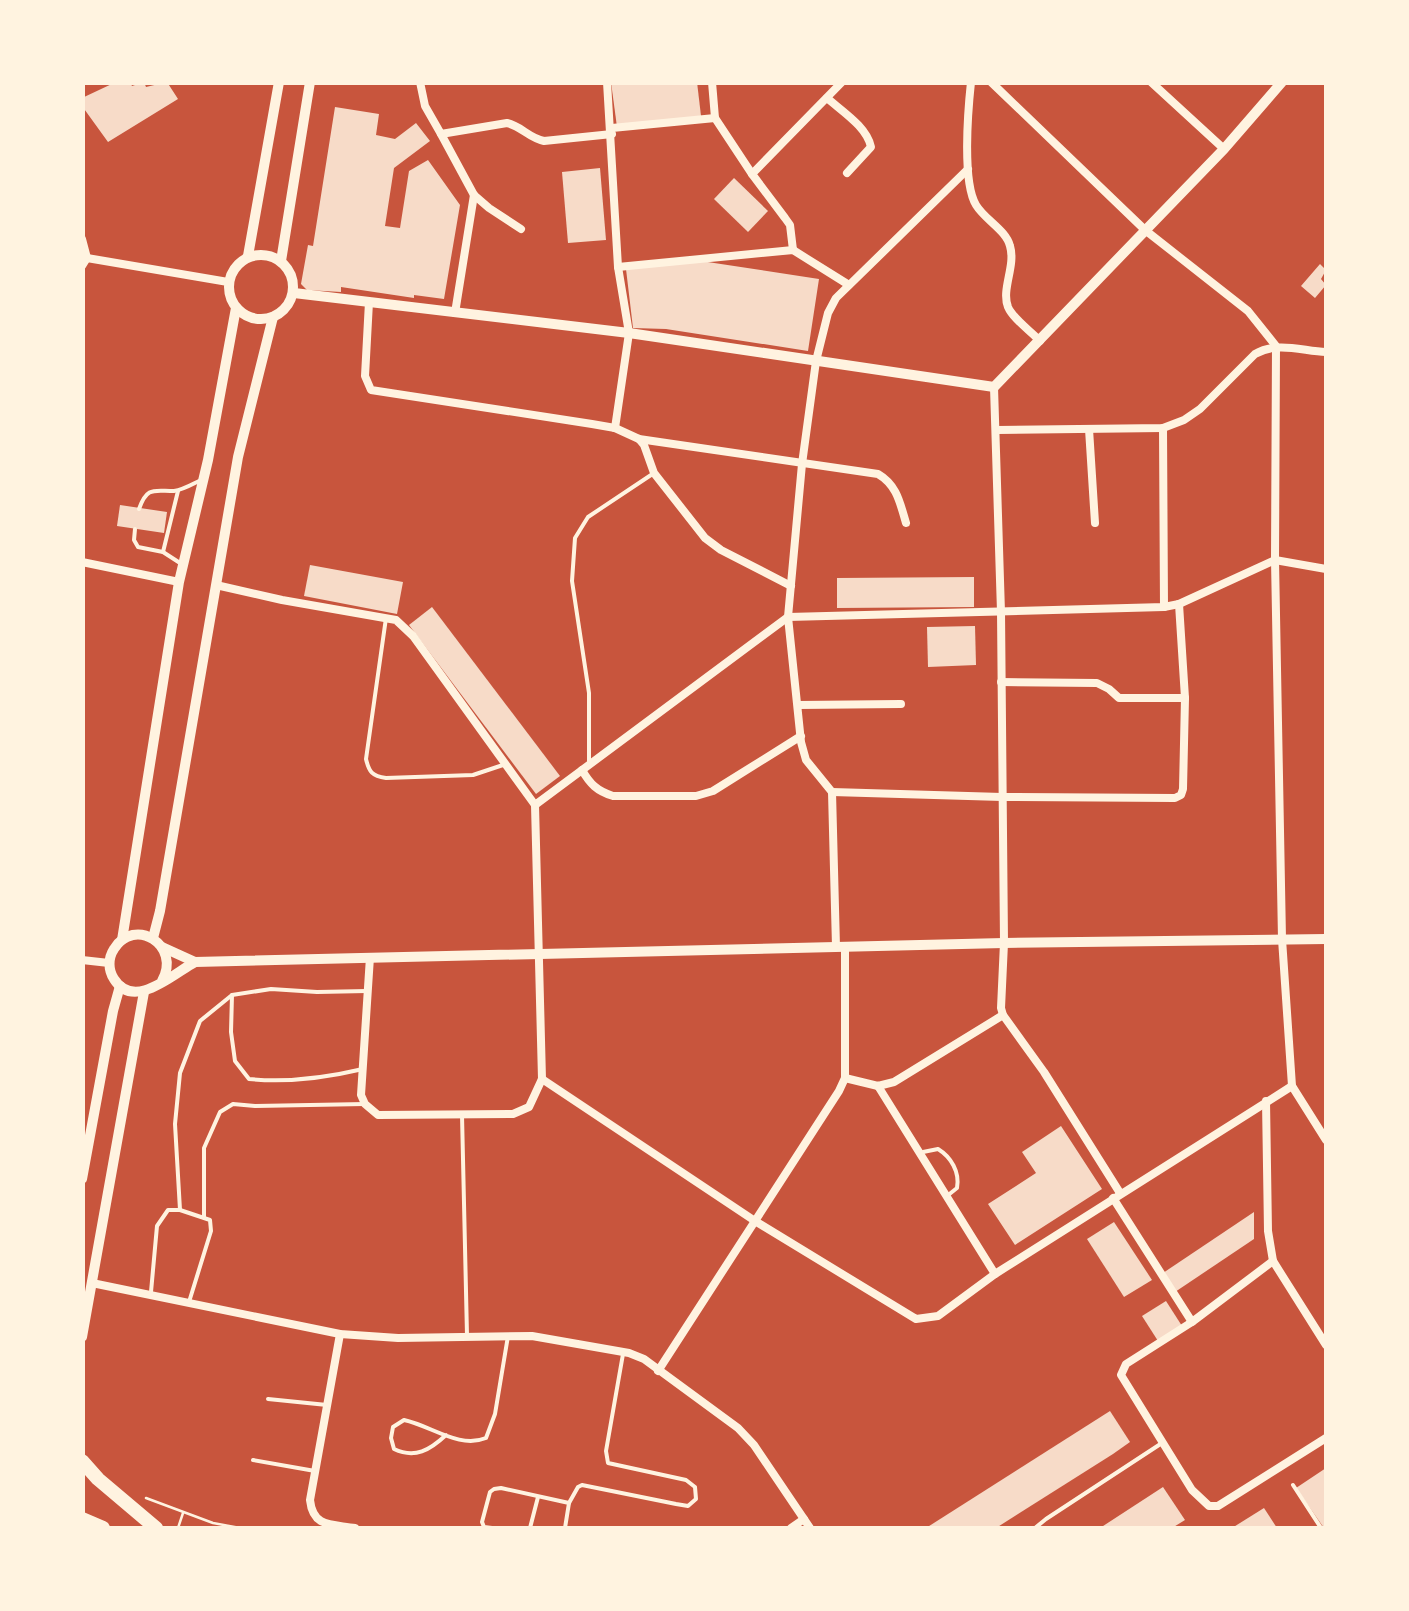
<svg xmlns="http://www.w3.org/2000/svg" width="1409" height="1611" viewBox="0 0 1409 1611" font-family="'IBM Plex Sans',sans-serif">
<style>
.building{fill:#f7dbc8}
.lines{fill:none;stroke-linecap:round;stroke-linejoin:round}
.path{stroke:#fff3e0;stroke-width:2.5}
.service{stroke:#fff3e0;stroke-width:4}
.minor{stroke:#fff3e0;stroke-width:8}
.tertiary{stroke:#fff3e0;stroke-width:10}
.trunk{stroke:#fff3e0;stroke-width:14}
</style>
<rect width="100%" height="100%" fill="#c8553d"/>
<g class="building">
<path d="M116 82H130L132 86 144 82 146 87 167 82 178 99 108 142 82 106V98Z"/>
<path d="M611 82H697L701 116 617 127Z"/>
<path d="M335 107 379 114 376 135 395 139 416 123 430 141 394 168 385 226 400 228 409 171 428 160 460 205 444 299 414 295V298L341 287V292L307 290 301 284 308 245 313 246Z"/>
<path d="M600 168 606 240 568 243 562 172Z"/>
<path d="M734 178 768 211 748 232 714 199Z"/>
<path d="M701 261 819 279 808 351 666 329 633 328 626 269Z"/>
<path d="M1320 264 1326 270 1321 279 1326 285 1315 298 1301 286Z"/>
<path d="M120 505 167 512 164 533 117 526Z"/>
<path d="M310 565 403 582 397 614 304 596Z"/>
<path d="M974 577V607L837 608V578Z"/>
<path d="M432 607 560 776 536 794 409 625Z"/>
<path d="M975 626 976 665 928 667 927 627Z"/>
<path d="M1061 1126 1102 1189 1015 1245 988 1204 1036 1173 1022 1152Z"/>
<path d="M1254 1212V1239L1175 1292 1163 1273Z"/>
<path d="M1114 1222 1152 1280 1124 1297 1087 1239Z"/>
<path d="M1166 1301 1182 1326 1158 1341 1142 1316Z"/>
<path d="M1110 1411 1130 1442 1113 1454 996 1528H926Z"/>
<path d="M1326 1468V1528H1324L1296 1488Z"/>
<path d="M1163 1487 1185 1520 1172 1528H1100Z"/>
<path d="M1264 1508 1277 1528H1232Z"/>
</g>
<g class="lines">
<g class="path">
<path d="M146 1498 213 1523 240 1528"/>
<path d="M178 1528 183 1513"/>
</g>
<g class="service">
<path d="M139 509C147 486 154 491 174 491 182 490 191 485 199 481"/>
<path d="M135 529 134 540 138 547 163 552 180 563"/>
<path d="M163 552 178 491"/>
<path d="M386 618 366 759C369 772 372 776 386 778L473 775 506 764"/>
<path d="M589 763V693L572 581 575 538 588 517 654 473"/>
<path d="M232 995 231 1032 235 1061 249 1079C288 1083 325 1078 363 1069"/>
<path d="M462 1115 467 1335"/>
<path d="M923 1152 938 1149C951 1157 960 1172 957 1188L947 1196"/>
<path d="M180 1210 175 1124 180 1073 200 1021 232 995 271 989 317 992 367 991"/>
<path d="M204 1217V1148L220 1112 233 1104 255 1106 365 1104"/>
<path d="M151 1292 157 1226 168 1210H180L210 1220 211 1231 189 1302"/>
<path d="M268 1399 327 1405"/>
<path d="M446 1435C430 1450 415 1459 394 1449L391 1438 393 1427 404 1420C432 1426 459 1449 486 1438L495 1414 508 1336"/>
<path d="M253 1460 315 1471"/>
<path d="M1293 1485 1321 1528"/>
<path d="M569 1503 578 1487 582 1485 676 1504 688 1506 696 1499 695 1487 686 1480 608 1463 606 1451 623 1354"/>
<path d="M492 1528 484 1527 482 1522 490 1492 494 1489 501 1488 569 1503 565 1528"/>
<path d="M530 1528 538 1497"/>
<path d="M1035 1528 1046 1519 1162 1443"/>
</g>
<g class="minor">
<path d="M420 82 425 106 441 134 507 123C521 126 529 138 544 141L612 134"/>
<path d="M607 82 618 267 629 333 615 428"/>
<path d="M712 82 715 118"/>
<path d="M971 82C968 110 962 182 976 205 985 220 1006 230 1010 246 1016 266 1001 289 1008 307 1013 319 1031 331 1040 341"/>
<path d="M991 82 1145 230 1248 311 1276 346 1275 560 1282 939 1292 1086 1326 1140"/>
<path d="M1151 82 1224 149"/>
<path d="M827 98C843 112 867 127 871 147L847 173"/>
<path d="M612 128 715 118 752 174"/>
<path d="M441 134 474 195 489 208 521 229"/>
<path d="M82 239 87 258 82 266"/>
<path d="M793 250 790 225 785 218 752 174 842 82"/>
<path d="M87 258 228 282"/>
<path d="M618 267 793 250 849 285"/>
<path d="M369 302 365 376 371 390 592 424 615 428 639 439 878 474C897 485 900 503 906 523"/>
<path d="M455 313 474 195"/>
<path d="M994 387 1001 612 1004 943 1001 1008 1003 1015 1044 1072 1120 1193"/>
<path d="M1163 428 1164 607"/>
<path d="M1089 429 1095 523"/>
<path d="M997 430 1163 428 1184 420 1200 409 1255 354C1278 341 1302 351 1326 352"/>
<path d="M639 439 644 445 654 473 705 538 721 550 791 586"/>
<path d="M82 562 179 582"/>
<path d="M216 585 282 600 396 620 413 636 535 805 788 617 1164 607 1179 604 1275 560 1326 569"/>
<path d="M1001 682 1097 683 1109 689 1119 698H1185"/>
<path d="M798 705 901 704"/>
<path d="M582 770C590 784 597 791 613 796H696L713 791 801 736"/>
<path d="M832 792 1002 797 1175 798 1181 795 1183 789 1185 698 1179 604"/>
<path d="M836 947 832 792 806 760 801 742 788 617 802 464 816 361 828 313 836 298 968 169"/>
<path d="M370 957 361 1095 365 1104 378 1115 513 1114 529 1107 542 1079 535 805"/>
<path d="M82 960 109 963"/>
<path d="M845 1078 878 1086 894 1082 1003 1015"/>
<path d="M542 1079 755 1221 916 1319 938 1316 995 1274 1292 1086"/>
<path d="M878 1086 995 1274"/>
<path d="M1266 1101 1268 1231 1273 1261 1326 1345"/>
<path d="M1113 1198 1192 1322"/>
<path d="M1273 1261 1192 1322 1126 1364 1121 1375 1192 1490 1209 1506H1218L1326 1438"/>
<path d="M92 1283 340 1334 398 1338 532 1336 629 1353 644 1359 738 1428 754 1445 810 1528"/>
<path d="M340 1334 310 1500C313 1528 332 1524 355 1528"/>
<path d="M658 1371 839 1091 845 1078V947"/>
<path d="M791 1528 804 1519"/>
</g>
<g class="tertiary">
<circle cx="261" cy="287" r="32"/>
<path d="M248 256 279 82"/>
<path d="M281 261 310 82"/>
<path d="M294 293 629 333 994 387 1224 149 1282 82"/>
<path d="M153 938 160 911 238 457 273 317"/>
<path d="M122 940 179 582 208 460 236 308"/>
<path d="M162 947 195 962 1004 943 1326 939"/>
<path d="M162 981C182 945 134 916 114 949 108 958 108 970 114 979 134 1011 173 974 195 962"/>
<path d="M82 1179 113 1011 120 986"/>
<path d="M82 1337 144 992"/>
</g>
<g class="trunk">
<path d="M82 1461 98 1479 156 1528"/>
<path d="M82 1519 103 1528"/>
</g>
</g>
<rect width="1409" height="1611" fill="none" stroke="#fff3e0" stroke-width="170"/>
</svg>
